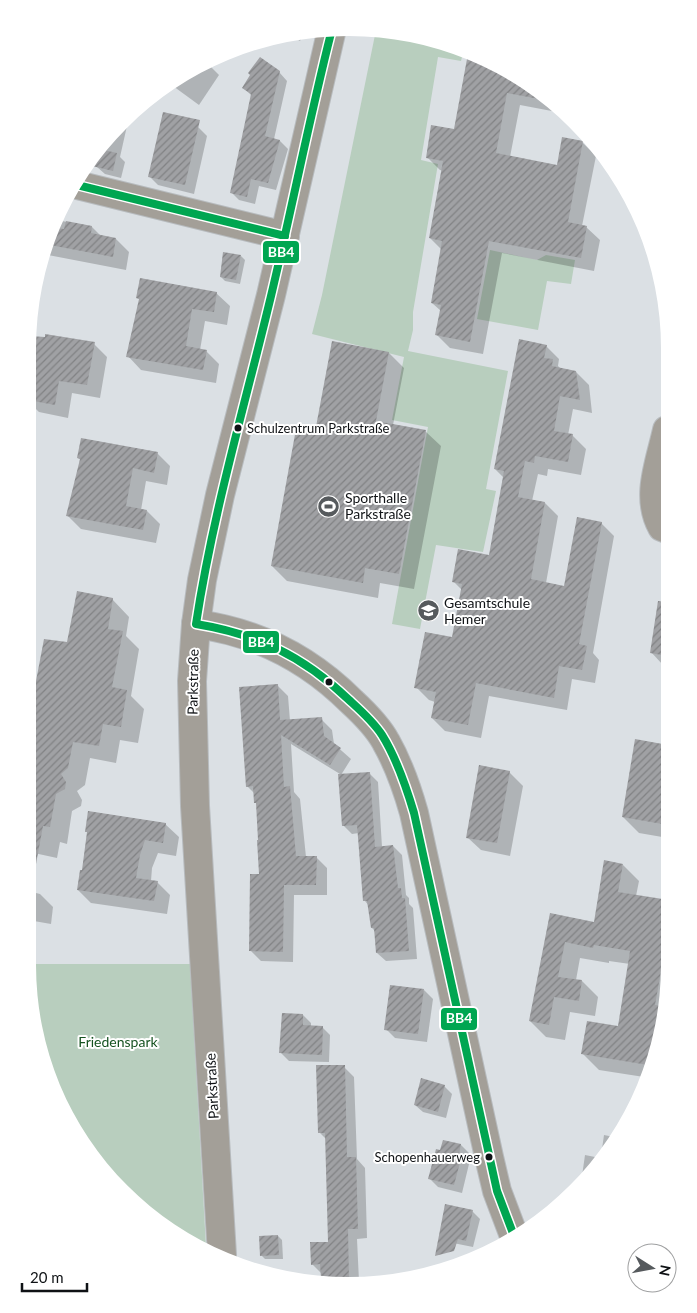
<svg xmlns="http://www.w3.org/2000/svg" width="697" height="1313" viewBox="0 0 697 1313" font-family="Lato,sans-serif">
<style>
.park{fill:#b8cebe}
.shadow{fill:#0003}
.building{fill:url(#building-hatch)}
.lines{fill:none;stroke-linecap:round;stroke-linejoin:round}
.minor-casing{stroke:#b7bbbe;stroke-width:30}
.minor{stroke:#a39f98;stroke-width:28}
.bus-1-casing{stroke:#fff;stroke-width:11}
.bus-1{stroke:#00a651;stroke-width:8}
.bus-dot{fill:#0f1215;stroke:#fff;stroke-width:2}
.labels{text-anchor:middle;stroke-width:4;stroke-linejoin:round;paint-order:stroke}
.bus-label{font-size:13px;fill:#0f1215;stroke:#fff;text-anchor:start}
.poi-label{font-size:14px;fill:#0f1215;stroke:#fff;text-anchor:start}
.street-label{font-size:14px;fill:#0f1215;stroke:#fff}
.park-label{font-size:14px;fill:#165321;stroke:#fff}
.line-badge{stroke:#fff;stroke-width:2}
.badge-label{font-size:14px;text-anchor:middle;font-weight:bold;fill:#fff}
</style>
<defs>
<pattern id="building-hatch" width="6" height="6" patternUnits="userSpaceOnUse" patternTransform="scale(1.25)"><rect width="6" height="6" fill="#a0a1a4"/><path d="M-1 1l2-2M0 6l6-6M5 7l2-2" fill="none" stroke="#818284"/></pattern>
</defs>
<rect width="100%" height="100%" fill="#dbe0e4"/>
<g class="park">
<path d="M376 30 463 53 461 61 438 57 421 160 438 164 413 312V330L408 351 508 371 486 489 496 491 483 552 436 545 420 629 392 624 428 427 392 420 404 357 312 334 322 295Z"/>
<path d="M490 250 537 260 546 255 575 260 571 284 547 281 538 330 477 319Z"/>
<path d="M28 964H190L206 1247 170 1232 94 1160 45 1068Z"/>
</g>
<g class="shadow">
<path d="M302 37 300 41 295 38Z"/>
<path d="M492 61 558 106 557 112 520 105 510 157 558 166 582 142 596 156 582 226 586 227 600 240 594 271 502 253 483 354 450 348 437 335 441 311 432 303 442 250 430 238 443 171 440 170 427 157 455 131Z"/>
<path d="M209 65 219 75 199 105 173 86Z"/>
<path d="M279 72 287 81 274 139 280 141 288 149 276 190 259 186 255 204 239 200 231 192 252 96 244 88Z"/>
<path d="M129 117 120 157 125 162 121 178 105 174 97 167 98 163 95 162Z"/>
<path d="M163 119 198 127 207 136 194 194 158 185 149 176Z"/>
<path d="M57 220 92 227 101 236 116 239 129 252 126 270 48 255Z"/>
<path d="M241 256 245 260 240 284 225 281 221 277Z"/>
<path d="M216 293 230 306 227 325 205 321 200 350 206 351 219 364 216 383 141 370 128 356 140 300 138 298Z"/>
<path d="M94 344 107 357 100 398 72 393 68 418 39 412 28 401V385Z"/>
<path d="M546 346 559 359 558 366 561 369 576 372 589 385 592 413 573 409 568 435H572L586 449 581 475 548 469 547 476 538 474 532 501 545 503 558 516 546 583 565 587 601 523 614 536 593 653 599 660 595 683 572 679 567 710 489 696 481 738 445 731 432 718 435 702 429 700 416 687 453 639 462 590 453 581 490 556 504 478 495 469Z"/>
<path d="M389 353 404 368 393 425 425 431 441 446 414 589 380 583 378 598 287 581 272 566 316 434Z"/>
<path d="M28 436 31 439 28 458Z"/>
<path d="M157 453 170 466 167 485 146 481 141 510 147 511 160 524 156 543 81 529 68 516 81 460 78 458Z"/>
<path d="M112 599 129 617 126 636 139 649 131 696 144 709 138 743 120 740 116 763 90 758 85 785 77 791 82 800 81 806 72 811 67 844 60 842 57 858 34 853 28 847V730L45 640 68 644Z"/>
<path d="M668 610V665H663L651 652Z"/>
<path d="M277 685 288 696 290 721 321 719 332 730 334 744 351 759 341 775 369 773 378 782 382 847 393 846 402 855 406 895 409 898V904L413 908 417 959 386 961 377 953 375 931 372 928 369 906 365 901 359 833 352 834 343 825 340 774 291 744 294 792 300 799 306 857H316L327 868V895H294L293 962 261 961 251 951 261 876 257 804 255 802V794L247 786Z"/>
<path d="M636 741 668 746V838L639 833 623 817Z"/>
<path d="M509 772 523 786 510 856 481 850 467 837Z"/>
<path d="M165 824 179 837 176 856 158 853 152 868 151 881 157 882 170 895 167 914 91 903 78 890Z"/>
<path d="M623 865 639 881 636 896 669 902V985L644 1077 599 1070 583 1054 619 1028 630 964 609 961V963L580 958 576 980 582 981 598 997 595 1016 570 1012 565 1040 546 1037 530 1021 550 915 595 923Z"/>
<path d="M28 891 40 894 53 907 51 924 28 920Z"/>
<path d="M424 990 433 999 427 1042 395 1038 386 1029Z"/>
<path d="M303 1015 311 1023V1027H322L330 1035 329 1062 289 1061 281 1053Z"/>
<path d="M344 1067 354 1077 357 1159 365 1168 367 1238 357 1239 359 1281 322 1278V1274L312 1264 329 1243 327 1140 319 1132Z"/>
<path d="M444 1086 452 1094 446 1118 423 1112 415 1105Z"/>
<path d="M604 1135 614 1137 601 1156Z"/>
<path d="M461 1145 469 1153 467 1162 469 1164 462 1193 438 1187 430 1179 441 1151Z"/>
<path d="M585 1155 600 1158 585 1179 582 1176Z"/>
<path d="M472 1211 480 1219 473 1247 448 1242Z"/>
<path d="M278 1236 282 1240 283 1259H265L261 1255Z"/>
</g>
<g class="building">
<path d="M260 57 280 71 265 136 280 140 268 183 251 179 247 197 230 193 251 94 242 88 250 75 248 73Z"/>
<path d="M467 59 496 64 550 101 507 93 496 153 557 165 562 137 583 141 568 222 587 226 581 258 489 241 470 342 435 335 441 305 431 303 442 241 429 238 443 161 426 158 431 125 454 129Z"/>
<path d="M163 112 200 120 185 185 148 177Z"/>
<path d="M104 150 117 153 113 171 92 166Z"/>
<path d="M66 221 92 226 91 233 116 238 113 257 50 245 55 228 64 229Z"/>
<path d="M223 252 241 255 236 280 220 277Z"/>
<path d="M140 278 217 292 214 312 192 309 186 346 207 350 203 370 126 357 139 299 136 298Z"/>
<path d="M45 334 95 342 87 385 59 381 55 405 28 400V350L30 336 45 337Z"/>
<path d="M519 339 547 345 544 358 553 359 552 366 576 371 580 400 560 396 554 431 573 434 568 462 535 456 534 463 525 461 518 497 545 502 531 579 564 586 577 517 602 522 579 644 587 646 582 670 559 666 554 698 476 683 468 725 431 718 436 692 414 688 425 632 452 637 462 584 452 582 458 549 489 555 504 471 494 469Z"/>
<path d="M332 341 389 352 376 421 426 430 399 574 365 568 363 583 271 566 296 429 315 432Z"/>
<path d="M81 438 158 452 154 473 133 468 126 506 147 510 143 530 66 516 80 459 77 458Z"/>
<path d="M77 591 113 598 108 629 123 631 112 687 127 690 121 727 103 724 99 746 73 742 68 768 61 774 66 782 65 789 56 794 50 827 43 826 36 864 28 863V723L44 639 67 642Z"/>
<path d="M658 601 668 602V656L650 653Z"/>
<path d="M278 684 280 720 322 717 324 736 341 748 330 765 281 735 284 787 290 786 296 856H317L316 885H284L283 952 249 951 250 874H259L257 840H258L256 803H254L253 786 246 787 239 687Z"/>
<path d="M635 739 668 745V825L622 817Z"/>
<path d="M479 765 510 771 497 843 466 838Z"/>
<path d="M370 772 375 847 393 845 398 888H401L402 898H405L409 951 376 953 374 928H371L367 901H363L357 825 342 826 338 774Z"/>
<path d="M88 811 166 823 163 843 145 840 140 855 136 878 158 881 154 901 77 890 80 870H82L87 832H85Z"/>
<path d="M604 860 623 864 618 892 669 900V946L667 957 663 960 655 1005 663 1006 648 1065 581 1054 587 1021 618 1026 630 951 594 945 593 948 565 942 558 977 582 980 579 1001 554 997 549 1025 529 1021 550 913 594 922Z"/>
<path d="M390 985 424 989 418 1034 384 1030Z"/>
<path d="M282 1013 303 1014V1025L323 1026 322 1055 279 1053Z"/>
<path d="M316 1065H345L347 1157H356L358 1229H348L349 1280 321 1278 320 1264 311 1265 310 1242H328L325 1133H318Z"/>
<path d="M421 1078 445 1085 438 1112 414 1105Z"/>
<path d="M443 1140 461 1144 459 1154 462 1155 454 1185 428 1179 436 1149 440 1150Z"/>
<path d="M445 1204 473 1210 466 1241 458 1239 454 1251 435 1256Z"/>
<path d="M278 1235 279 1255 260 1256 259 1236Z"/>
</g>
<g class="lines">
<defs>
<g id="minor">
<path d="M77 185 285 236"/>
<path d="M667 430C660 462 645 497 662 527L667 529"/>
<path d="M196 624C257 632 308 658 352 702 365 714 378 727 386 742 399 765 407 788 414 813L489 1157 497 1191 514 1236"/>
<path d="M222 1255 195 806 192 681 196 624 202 580 220 495 271 295 331 33"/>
</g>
</defs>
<use href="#minor" class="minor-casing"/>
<use href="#minor" class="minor"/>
<defs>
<g id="bus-1">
<path d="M331 33C309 120 292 208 271 296 245 405 213 512 196 624 257 634 303 656 348 699 360 710 373 721 382 735 397 759 406 786 414 813L497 1191 514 1236"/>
<path d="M77 185 285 236"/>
</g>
</defs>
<use href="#bus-1" class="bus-1-casing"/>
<use href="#bus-1" class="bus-1"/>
</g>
<defs>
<symbol id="stadium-disc" viewBox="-11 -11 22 22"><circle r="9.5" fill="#565a5d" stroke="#fff"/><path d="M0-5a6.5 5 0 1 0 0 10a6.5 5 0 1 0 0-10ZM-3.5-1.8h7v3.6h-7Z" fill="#fff"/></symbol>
<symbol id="school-disc" viewBox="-11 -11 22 22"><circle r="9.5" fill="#565a5d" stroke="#fff"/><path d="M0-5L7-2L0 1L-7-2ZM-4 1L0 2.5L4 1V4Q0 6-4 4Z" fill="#fff"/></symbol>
</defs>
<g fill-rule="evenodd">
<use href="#stadium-disc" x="316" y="494" width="25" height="25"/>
<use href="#school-disc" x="416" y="598" width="25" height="25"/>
</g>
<g class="bus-dot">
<circle cx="238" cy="428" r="4.5"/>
<circle cx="329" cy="682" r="4.5"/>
<circle cx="489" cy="1157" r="4.5"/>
</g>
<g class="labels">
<g class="bus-label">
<text x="247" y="433">Schulzentrum Parkstraße</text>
<text x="480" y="1162" text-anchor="end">Schopenhauerweg</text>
</g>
<g class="poi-label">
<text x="345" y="503">Sporthalle<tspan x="345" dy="16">Parkstraße</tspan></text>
<text x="444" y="608">Gesamtschule<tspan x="444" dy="16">Hemer</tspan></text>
</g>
<g class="street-label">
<text transform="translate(193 682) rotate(-89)" y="5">Parkstraße</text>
<text transform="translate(212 1086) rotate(-93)" y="5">Parkstraße</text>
</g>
<g class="park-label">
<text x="118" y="1047">Friedenspark</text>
</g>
</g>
<path d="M0 0H697V1313H0ZM348 36H349A312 312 0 0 1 661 348V965A312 312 0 0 1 349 1277H348A312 312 0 0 1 36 965V348A312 312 0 0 1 348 36Z" fill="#fff" fill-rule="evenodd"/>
<g class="line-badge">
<rect x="262" y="240" width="38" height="24" rx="5" fill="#00a651"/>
<rect x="242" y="630" width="38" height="24" rx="5" fill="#00a651"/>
<rect x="440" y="1007" width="38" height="24" rx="5" fill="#00a651"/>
</g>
<g class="badge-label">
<text x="281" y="257">BB4</text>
<text x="261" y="647">BB4</text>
<text x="459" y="1023">BB4</text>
</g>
<g transform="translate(652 1268) rotate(101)"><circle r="24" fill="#ffffff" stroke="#9fa0a1"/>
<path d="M0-4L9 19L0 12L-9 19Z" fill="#565a5d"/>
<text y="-8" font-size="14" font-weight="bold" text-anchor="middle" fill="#0f1215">N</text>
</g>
<path d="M22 1283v8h65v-8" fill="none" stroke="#0f1215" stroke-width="2.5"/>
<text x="30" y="1283" font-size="15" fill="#0f1215" stroke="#ffffff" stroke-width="4" paint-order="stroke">20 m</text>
</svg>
